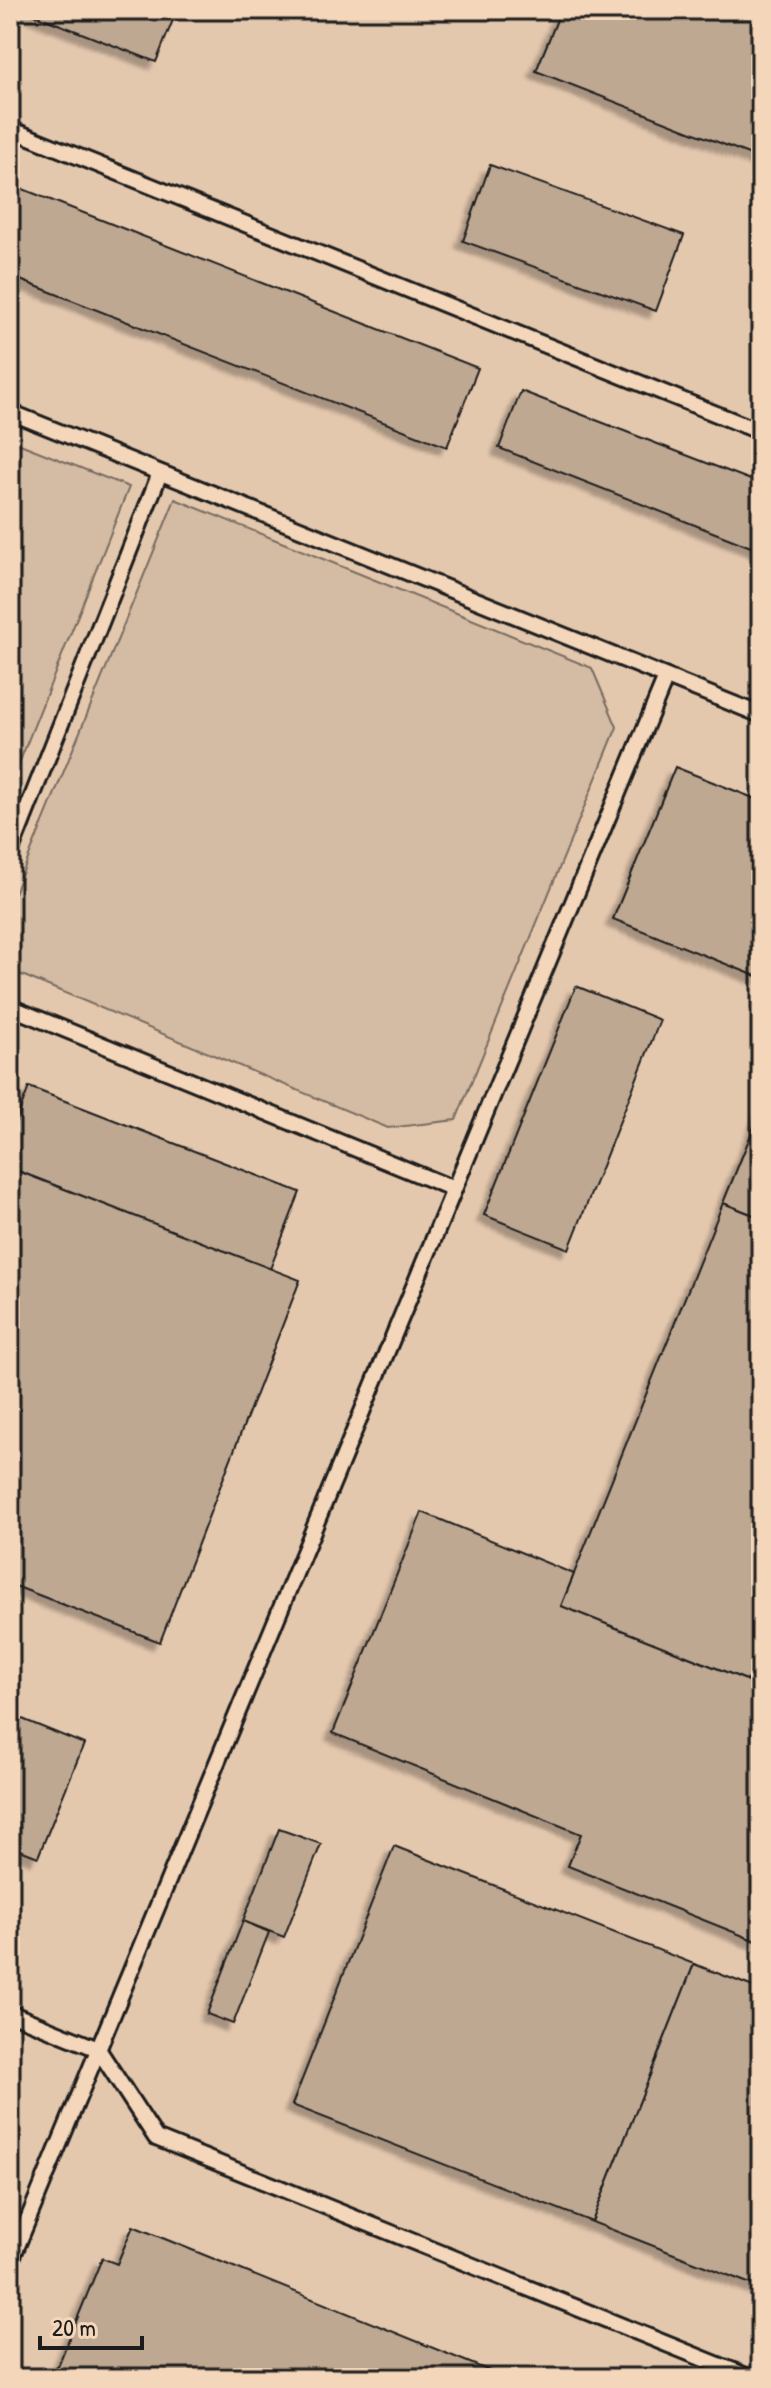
<svg xmlns="http://www.w3.org/2000/svg" width="771" height="2388" viewBox="0 0 771 2388" font-family="'Patrick Hand',sans-serif">
<style>
.built{fill:#e4c8ae}
.green{fill:#d4bba3;stroke:#786c60;stroke-width:2}
.building{fill:#bfa892;stroke:#1c1c1c;stroke-width:2;filter:url(#shadow)}
.lines{fill:none;stroke-linecap:round;stroke-linejoin:round}
.lane-casing{stroke:#1c1c1c;stroke-width:20}
.lane{stroke:#f4d6ba;stroke-width:14}
</style>
<defs>
<filter id="shadow"><feDropShadow dx="-7" dy="7" stdDeviation="2" flood-color="#0004"/></filter>
</defs>
<rect width="100%" height="100%" fill="#f4d6ba"/>
<filter id="ink" filterUnits="userSpaceOnUse"><feTurbulence type="fractalNoise" baseFrequency=".0125" numOctaves="2"/><feDisplacementMap in="SourceGraphic" scale="16" xChannelSelector="R" yChannelSelector="G"/><feConvolveMatrix kernelMatrix="1 2 1 2 8 2 1 2 1" color-interpolation-filters="sRGB"/></filter>
<g filter="url(#ink)">
<rect class="built" x="10" y="10" width="751" height="2368"/>
<g class="green">
<path d="M10 440 129 487 10 786Z"/>
<path d="M175 499 592 668 617 727 456 1120 388 1128 10 970V903Z"/>
</g>
<g class="building">
<path d="M22 10H177L156 62Z"/>
<path d="M561 10H761V159L536 71Z"/>
<path d="M490 165 684 235 656 311 463 241Z"/>
<path d="M10 184 478 368 447 447 10 276Z"/>
<path d="M521 391 761 484V551L499 448Z"/>
<path d="M675 767 761 801V978L613 919Z"/>
<path d="M576 986 660 1020 569 1249 484 1215Z"/>
<path d="M29 1087 300 1192 270 1269 10 1168V1137Z"/>
<path d="M761 1110V1218L723 1203Z"/>
<path d="M10 1168 300 1280 160 1642 10 1584Z"/>
<path d="M723 1203 761 1218V1686L561 1606Z"/>
<path d="M422 1512 574 1574 561 1606 761 1686V1943L568 1866 581 1834 333 1733Z"/>
<path d="M10 1714 84 1744 38 1857 10 1846Z"/>
<path d="M279 1829 321 1844 284 1937 243 1921Z"/>
<path d="M394 1846 694 1964 592 2222 292 2105Z"/>
<path d="M243 1921 269 1932 233 2024 207 2014Z"/>
<path d="M694 1964 761 1990V2288L592 2222Z"/>
<path d="M133 2226 507 2378H53L102 2258 117 2264Z"/>
</g>
<g class="lines">
<defs>
<g id="lane">
<path d="M10 129 761 432"/>
<path d="M10 412 761 715"/>
<path d="M10 853 160 473"/>
<path d="M10 1007 454 1189"/>
<path d="M10 2013 98 2049 156 2138 751 2378"/>
<path d="M10 2263 666 677"/>
</g>
</defs>
<use href="#lane" class="lane-casing"/>
<use href="#lane" class="lane"/>
</g>
</g>
<rect width="771" height="2388" fill="none" stroke="#f4d6ba" stroke-width="40"/>
<rect x="20" y="20" width="731" height="2348" fill="none" stroke="#1c1c1c" stroke-width="3" filter="url(#ink)"/>
<path d="M40 2336v12h102v-12" fill="none" stroke="#1c1c1c" stroke-width="4"/>
<text x="52" y="2336" font-size="24" fill="#1c1c1c" stroke="#f4d6ba" stroke-width="6" paint-order="stroke">20 m</text>
</svg>
